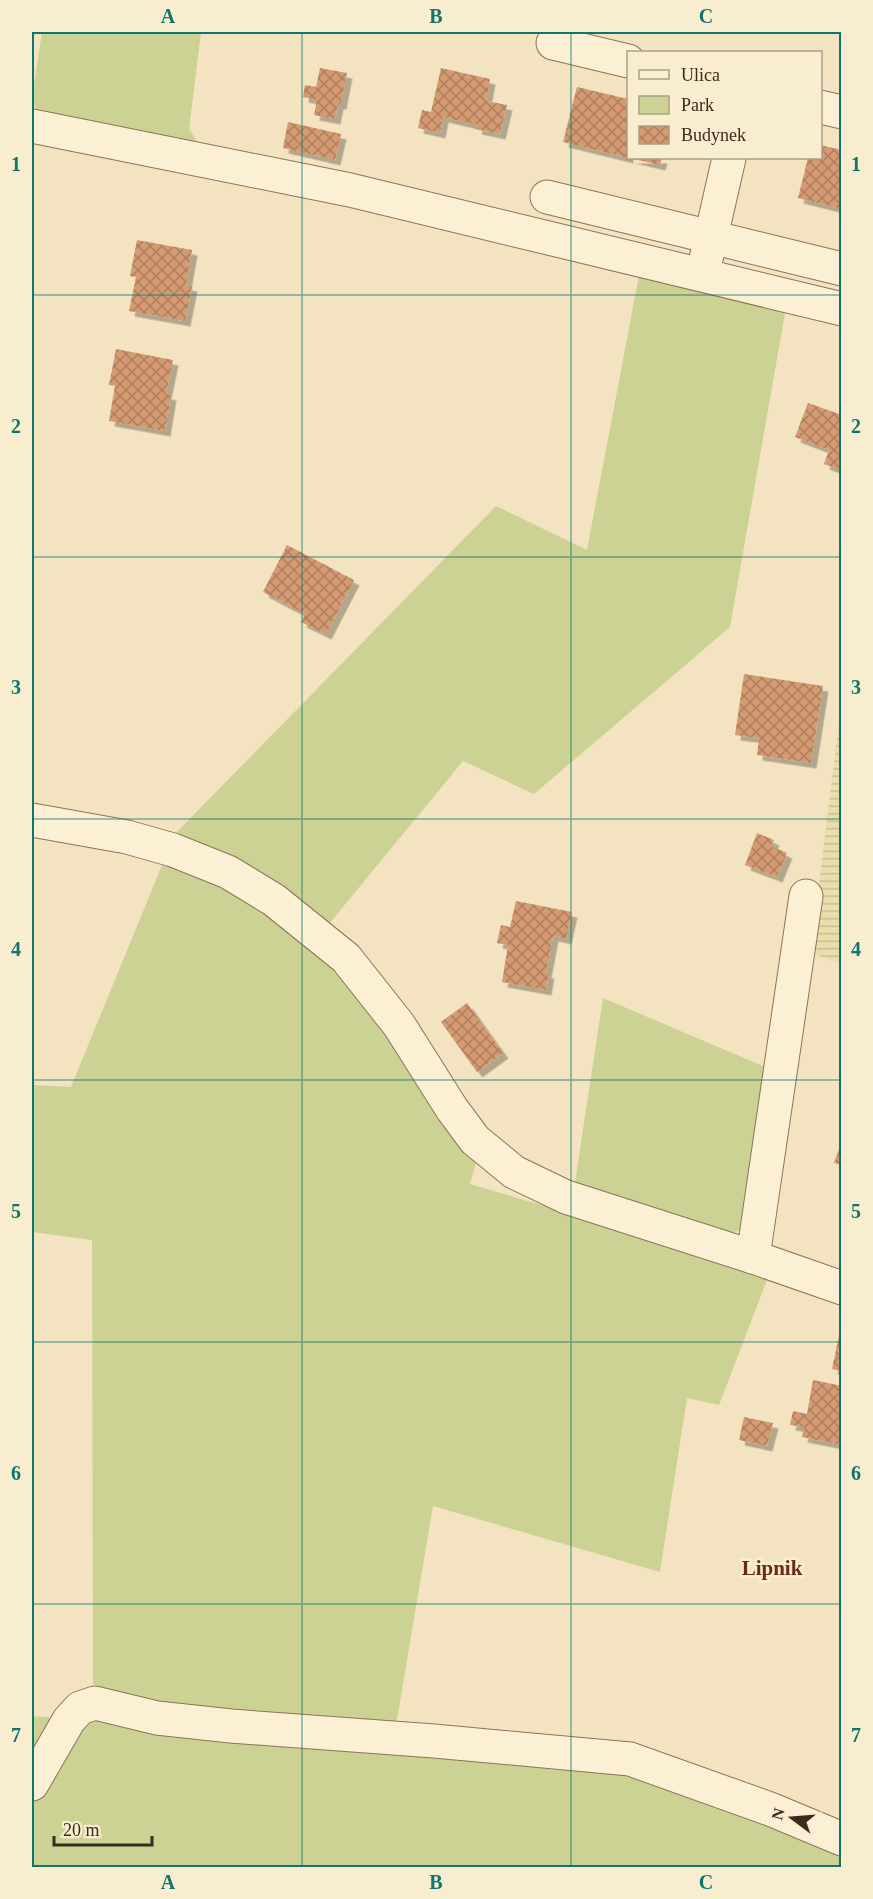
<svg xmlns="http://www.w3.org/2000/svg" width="873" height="1899" viewBox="0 0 873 1899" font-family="Georgia,serif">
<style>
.farmland{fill:url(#farmland-rules)}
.green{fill:#cbd293}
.building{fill:url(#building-cross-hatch);filter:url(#shadow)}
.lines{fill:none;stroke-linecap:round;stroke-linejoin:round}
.minor-casing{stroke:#8e7356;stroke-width:35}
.minor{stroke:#fcf0d4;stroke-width:33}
.grid{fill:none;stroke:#0f766e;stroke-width:1.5;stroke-opacity:0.55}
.labels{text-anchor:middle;stroke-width:6;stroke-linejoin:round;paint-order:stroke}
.district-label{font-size:21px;font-weight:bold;fill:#6d2816;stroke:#f9edd0}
.neatline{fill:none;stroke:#0f766e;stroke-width:2}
.grid-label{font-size:20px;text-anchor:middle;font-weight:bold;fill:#0f766e}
</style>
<defs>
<pattern id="farmland-rules" width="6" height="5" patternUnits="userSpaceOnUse" patternTransform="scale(1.5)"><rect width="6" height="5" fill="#e9dfac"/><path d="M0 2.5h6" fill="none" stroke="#c9c093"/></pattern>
<pattern id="building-cross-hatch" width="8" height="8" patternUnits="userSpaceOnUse" patternTransform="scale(1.5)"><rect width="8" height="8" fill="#d59a72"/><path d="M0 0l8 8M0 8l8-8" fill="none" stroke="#ae7e5d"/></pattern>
<filter id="shadow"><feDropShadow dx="5.5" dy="5.5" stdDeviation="0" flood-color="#0004"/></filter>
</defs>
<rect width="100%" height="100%" fill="#f3e3c0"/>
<path class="farmland" d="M841 707V964L809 952 815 916Z"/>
<g class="green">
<path d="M42 32H201L189 129 197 141 194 149 37 111 32 98Z"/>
<path d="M640 270 786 307 730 627 534 794 463 761 329 924 169 840 496 506 587 550Z"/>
<path d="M165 858 259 898 361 994 477 1159 470 1184 770 1272 719 1405 687 1398 660 1572 433 1506 395 1731 125 1697 93 1684 92 1240 32 1232V1085L71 1087Z"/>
<path d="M603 998 772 1070 744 1227 731 1234 574 1189Z"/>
<path d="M101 1715 597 1760 842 1846 841 1868H32V1799L80 1723Z"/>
<path d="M32 1716 60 1718 32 1771Z"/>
</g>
<g class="building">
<path d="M320 68 347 73 341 104H338L335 119 314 115 317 100 303 97 305 85 316 87Z"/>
<path d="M441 68 490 79 486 101 507 105 500 134 476 129 477 125 443 117 440 133 418 128 422 110 431 112Z"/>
<path d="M577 87 628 99V158L563 142Z"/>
<path d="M288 122 341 134 335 160 283 148Z"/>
<path d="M820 145 842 150V209L798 198 808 158H820Z"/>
<path d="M630 158H662L660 165Z"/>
<path d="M137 240 192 250 186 285 192 286 185 321 129 311 136 277 130 276Z"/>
<path d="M116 349 173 360 166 394 171 395 165 431 109 421 115 386 109 385Z"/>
<path d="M808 403 842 415V471L824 464 829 450 795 437Z"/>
<path d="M287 545 354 580 326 634 301 622 305 614 263 592Z"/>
<path d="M744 674 823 686 811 763 757 755 759 738 735 735Z"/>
<path d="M757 833 774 840 771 846 787 853 777 877 745 865Z"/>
<path d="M516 901 572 912 566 939 553 936 546 973H549L546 990 502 982 508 945 497 943 501 925 510 927Z"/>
<path d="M467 1003 503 1053 477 1072 441 1022Z"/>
<path d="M841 1144H842V1165L834 1163Z"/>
<path d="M840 1331H842V1371L832 1369Z"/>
<path d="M813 1380 842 1386V1445L802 1437 804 1427 790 1425 793 1411 807 1414Z"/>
<path d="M744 1417 773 1423 767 1446 739 1440Z"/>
</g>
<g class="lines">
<defs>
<g id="minor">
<path d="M553 43 628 61"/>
<path d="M820 107 842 112"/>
<path d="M32 126 350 190 842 309"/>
<path d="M547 197 842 269"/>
<path d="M706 259 729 158"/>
<path d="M32 820 127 837 173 850 228 872 274 900 346 958 399 1025 452 1109 475 1140 514 1172 566 1197 753 1257 842 1288"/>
<path d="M753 1257 806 896"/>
<path d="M32 1784 69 1720 80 1708 95 1703 157 1718 231 1726 434 1741 630 1759 770 1809 842 1839"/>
</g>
</defs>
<use href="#minor" class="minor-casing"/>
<use href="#minor" class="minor"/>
</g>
<path class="grid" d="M302 32V1868M571 32V1868M32 295H842M32 557H842M32 819H842M32 1080H842M32 1342H842M32 1604H842"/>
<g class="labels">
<g class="district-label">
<text x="772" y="1575">Lipnik</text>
</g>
</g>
<rect width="873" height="1899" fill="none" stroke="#f9edd0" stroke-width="66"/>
<rect x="627" y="51" width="195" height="108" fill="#f9edd0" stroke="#ad9f88" stroke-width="1.5"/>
<rect x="639" y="70" width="30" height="9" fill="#fcf0d4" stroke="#ad9f88" stroke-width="1.5"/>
<text x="681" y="81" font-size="18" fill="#3c2b1c">Ulica</text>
<rect x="639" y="96" width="30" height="18" fill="#cbd293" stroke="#ad9f88" stroke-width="1.5"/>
<text x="681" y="111" font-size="18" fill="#3c2b1c">Park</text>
<rect x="639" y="126" width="30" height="18" fill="url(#building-cross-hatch)" stroke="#ad9f88" stroke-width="1.5"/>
<text x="681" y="141" font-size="18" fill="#3c2b1c">Budynek</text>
<g transform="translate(792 1818) rotate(286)" stroke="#f9edd0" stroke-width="4.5" paint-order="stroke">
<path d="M0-4.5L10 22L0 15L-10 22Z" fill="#3c2b1c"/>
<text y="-9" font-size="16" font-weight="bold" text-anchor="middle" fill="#3c2b1c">N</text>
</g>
<path d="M54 1836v9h98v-9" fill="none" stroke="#3c2b1c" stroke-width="3"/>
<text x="63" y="1836" font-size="18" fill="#3c2b1c" stroke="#f9edd0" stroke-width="4.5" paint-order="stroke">20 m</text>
<rect x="33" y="33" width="807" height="1833" class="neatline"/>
<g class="grid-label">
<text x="168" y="23">A</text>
<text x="436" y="23">B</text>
<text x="706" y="23">C</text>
<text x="16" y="171">1</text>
<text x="856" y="171">1</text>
<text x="16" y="433">2</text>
<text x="856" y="433">2</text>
<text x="16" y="694">3</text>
<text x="856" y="694">3</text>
<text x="16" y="956">4</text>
<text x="856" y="956">4</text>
<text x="16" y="1218">5</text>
<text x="856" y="1218">5</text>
<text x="16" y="1480">6</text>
<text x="856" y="1480">6</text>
<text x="16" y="1742">7</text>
<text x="856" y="1742">7</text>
<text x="168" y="1889">A</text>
<text x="436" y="1889">B</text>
<text x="706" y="1889">C</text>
</g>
</svg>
